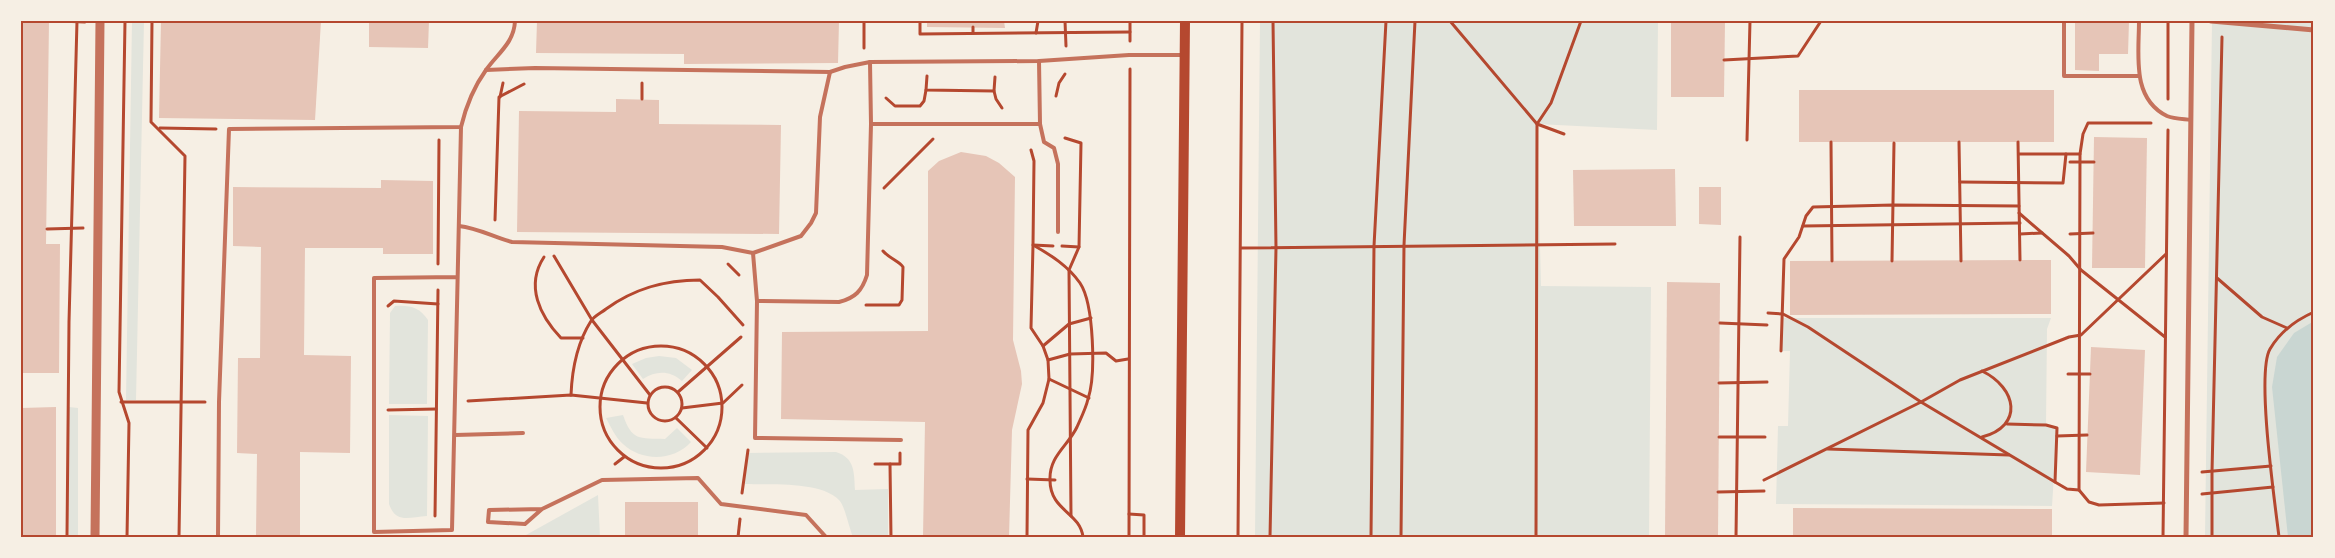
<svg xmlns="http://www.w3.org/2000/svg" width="2335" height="558" viewBox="0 0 2335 558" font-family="'Nunito Sans',sans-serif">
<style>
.green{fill:#e2e4dc}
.water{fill:#c9d6d2}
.building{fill:#e6c5b7}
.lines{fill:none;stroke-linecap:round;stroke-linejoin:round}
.path{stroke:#b5482f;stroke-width:3}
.service{stroke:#c5725c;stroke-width:4}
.minor{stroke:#c5725c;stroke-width:5}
.tertiary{stroke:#c5725c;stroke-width:9}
.secondary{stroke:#b5482f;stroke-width:10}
.neatline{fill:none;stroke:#b5482f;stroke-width:2}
</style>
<rect width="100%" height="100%" fill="#f6efe4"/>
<g class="green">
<path d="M132 21H144L136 400H126Z"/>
<path d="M1260 21H1658L1657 130 1537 124 1541 286 1651 287 1649 537H1255Z"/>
<path d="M2212 21H2314V537H2205Z"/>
<path d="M395 306C410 305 419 307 428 320L427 404H389L390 313Z"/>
<path d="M1782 318H2051L2047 329 2046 425 2057 428 2052 506 1776 504 1778 426H1788L1790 351H1781Z"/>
<path d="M659 356 676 358 692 370 682 381C669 370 656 371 643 379L632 364 646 358Z"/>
<path d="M69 407 78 408V537H69Z"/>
<path d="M389 415 428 416 427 516C409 517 396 524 389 504Z"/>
<path d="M623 415C632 441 639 438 665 439L677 428 691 442C674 461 642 462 623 444 615 437 611 427 606 418Z"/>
<path d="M836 452C855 458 854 472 855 490L888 489V537H853C849 528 845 506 839 500 821 481 770 485 745 484L746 453Z"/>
<path d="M598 495 600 537H486L526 535Z"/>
</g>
<path class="water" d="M2314 321V537H2288L2272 387 2277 357 2294 333Z"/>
<g class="building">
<path d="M21 21H49L46 244H60L59 373H21Z"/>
<path d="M161 21H321L315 120 159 118Z"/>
<path d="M369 21H429L428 48 369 47Z"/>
<path d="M537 21H839L838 63 684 64V54L536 53Z"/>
<path d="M927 21H1004L1005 28 927 27Z"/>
<path d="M1671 21H1725L1724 97H1671Z"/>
<path d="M2075 21H2129L2128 54H2099V71L2075 70Z"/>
<rect x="1799" y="90" width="255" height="52"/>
<path d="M616 99 659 100V124L781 125 779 234 517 232 519 111 616 112Z"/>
<path d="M2094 137 2147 138 2145 268H2092Z"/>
<path d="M961 152 986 156 999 163 1015 177 1013 340 1021 371 1022 384 1012 430 1009 537H923L925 422 781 419 782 332 928 331V171L939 161Z"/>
<path d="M1675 169 1676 226H1574L1573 170Z"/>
<path d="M381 180 433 181V254H383V248H305L304 355 351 356 350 453 300 452V537H256L257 454 237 453 238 358H260L261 247 233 246V187L381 188Z"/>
<path d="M1699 187H1721V225L1699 224Z"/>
<path d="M2051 260V314L1790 315V261Z"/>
<path d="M1667 282 1720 283 1718 537H1665Z"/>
<path d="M2091 347 2145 350 2140 475 2086 472Z"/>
<path d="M56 407V537H21V408Z"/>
<rect x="625" y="502" width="73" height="35"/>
<path d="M1793 508 2052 509V537H1793Z"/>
</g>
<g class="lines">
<g class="path">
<path d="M59 21 85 22"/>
<path d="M125 21 119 392 129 423 127 537"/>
<path d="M152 21 151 122 185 156 179 537"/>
<path d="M920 21V34L1130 32"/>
<path d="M1065 21 1066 46"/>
<path d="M1450 21 1537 124 1536 537"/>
<path d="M973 33V27"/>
<path d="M1036 33 1038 21"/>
<path d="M1130 41V21"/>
<path d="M864 48V21"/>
<path d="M1724 60 1798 56 1821 21"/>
<path d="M927 76 926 90 994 91 996 99 1002 108"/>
<path d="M994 91 995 77"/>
<path d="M1056 96 1059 83 1065 74"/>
<path d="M500 97 503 83"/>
<path d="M886 98 895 106H920L924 101 926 90"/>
<path d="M642 99V83"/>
<path d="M2168 99V21"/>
<path d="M160 128 216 129"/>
<path d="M1564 134 1537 124 1551 103 1581 21"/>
<path d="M1065 138 1081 143 1079 247 1069 270 1071 516"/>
<path d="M1747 140 1750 21"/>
<path d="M1831 142 1832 261"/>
<path d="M1959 142 1961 261"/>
<path d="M2018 142 2020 260"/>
<path d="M1031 150 1034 161 1033 245C1051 255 1068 266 1080 283 1094 304 1096 375 1088 399 1086 408 1081 418 1077 427 1068 446 1049 456 1050 480 1050 511 1080 512 1083 537"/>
<path d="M2019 154H2080L2083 134 2088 123H2151"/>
<path d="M2080 154 2079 490 2089 502 2099 505 2164 503"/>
<path d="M2070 162H2094"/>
<path d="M1960 182 2063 183 2066 154"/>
<path d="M884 188 933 139"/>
<path d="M2019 213 2069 256 2081 270 2165 337"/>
<path d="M495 220 499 97 524 84"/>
<path d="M1803 226 2020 223"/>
<path d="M47 229 83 228"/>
<path d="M2020 234 2042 233"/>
<path d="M2070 234 2093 233"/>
<path d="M1062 246 1079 247"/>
<path d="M1241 248 1615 244"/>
<path d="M554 256 592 320 650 395"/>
<path d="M544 257C525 286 540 316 561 338H583"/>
<path d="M1892 261 1894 143"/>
<path d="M438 264 439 140"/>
<path d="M728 264 739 275"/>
<path d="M2217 278 2262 317 2287 328"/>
<path d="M866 305H899L902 300 903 267C899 261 890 259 883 251"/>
<path d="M388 306 394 301 438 304"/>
<path d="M1768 313 1783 314 1808 327 1921 402 2055 482 2067 489 2079 490"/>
<path d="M1720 323 1767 325"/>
<circle cx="661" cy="407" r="61"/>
<path d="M1043 346 1069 324 1091 318"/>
<path d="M1781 351 1784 259 1799 237 1806 216 1813 207 1893 205 2019 206"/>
<path d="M1048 360 1070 354 1106 353 1116 361 1128 359"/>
<path d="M2068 374H2090"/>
<path d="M1049 379 1089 398"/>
<path d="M1719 383 1767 382"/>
<circle cx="665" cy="404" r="17"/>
<path d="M678 392 741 337"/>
<path d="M571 395C572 370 577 343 591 321 594 316 601 313 606 309 635 288 665 280 700 280L718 297 743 325"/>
<path d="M468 401 571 395 647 403"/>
<path d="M121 402H205"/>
<path d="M682 408 723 403 742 385"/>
<path d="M388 410 436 409"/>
<path d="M676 418 707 448"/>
<path d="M2007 424 2046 425 2057 428 2055 482"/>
<path d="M2057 436 2087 435"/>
<path d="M1719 437H1765"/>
<path d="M1982 437C2024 426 2017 388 1982 371"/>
<path d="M1828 449 2009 455"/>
<path d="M615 464 624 457"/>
<path d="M875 464H890L891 537"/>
<path d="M890 464H900V453"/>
<path d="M2202 472 2271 466"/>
<path d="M1027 479 1055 480"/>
<path d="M1764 480 1921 402 1960 380 2069 337 2081 335 2166 254"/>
<path d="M1718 492 1764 491"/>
<path d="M742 493 748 450"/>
<path d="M2202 494 2273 487"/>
<path d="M1129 514 1144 515V537"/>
<path d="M435 516 438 290"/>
<path d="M67 537 69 322 77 21"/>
<path d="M738 537 740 519"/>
<path d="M1027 537 1028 430 1043 403 1049 379 1048 360 1043 346 1031 328 1033 245 1053 246"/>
<path d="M1129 537 1130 69"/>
<path d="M1238 537 1242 21"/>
<path d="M1270 537 1276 248 1273 21"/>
<path d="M1371 537 1374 246 1386 21"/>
<path d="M1401 537 1404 245 1415 21"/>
<path d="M1736 537 1740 237"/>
<path d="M2163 537 2168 130"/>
<path d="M2212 537V472L2222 37"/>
<path d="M2279 537C2275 503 2256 373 2270 349 2280 332 2296 320 2314 312"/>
</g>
<g class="service">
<path d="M2064 21V76H2138"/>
<path d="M2139 21C2139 55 2131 98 2167 116 2174 119 2184 119 2191 120"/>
<path d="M870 62 871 124 867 275C862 291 855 298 839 302L757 301 755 438 901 440"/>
<path d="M486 70 535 68 830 72 845 67 870 62 1039 61 1129 55H1183"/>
<path d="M871 124H1040L1039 61"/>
<path d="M1040 124 1044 142 1054 148 1058 164V232"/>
<path d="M459 226C478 228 493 237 512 242L722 247 753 253 801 236 811 223 816 213 820 117 830 72"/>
<path d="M753 253 757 301"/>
<path d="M457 277 374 278V532L452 530 461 127"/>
<path d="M455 435 523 433"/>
<path d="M542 509 525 524 488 522 489 510 542 509 602 480 698 478 721 504 806 515 826 537"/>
<path d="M218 537 219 402 229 129 461 127C466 106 473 88 486 70 498 53 514 43 515 21"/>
</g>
<g class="minor">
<path d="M2211 21 2314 30"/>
<path d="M2186 537 2192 21"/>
</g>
<path class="tertiary" d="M95 537 100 21"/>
<path class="secondary" d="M1180 537 1185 21"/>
</g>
<rect width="2335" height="558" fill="none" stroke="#f6efe4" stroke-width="45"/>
<rect x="22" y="22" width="2290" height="514" class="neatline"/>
</svg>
